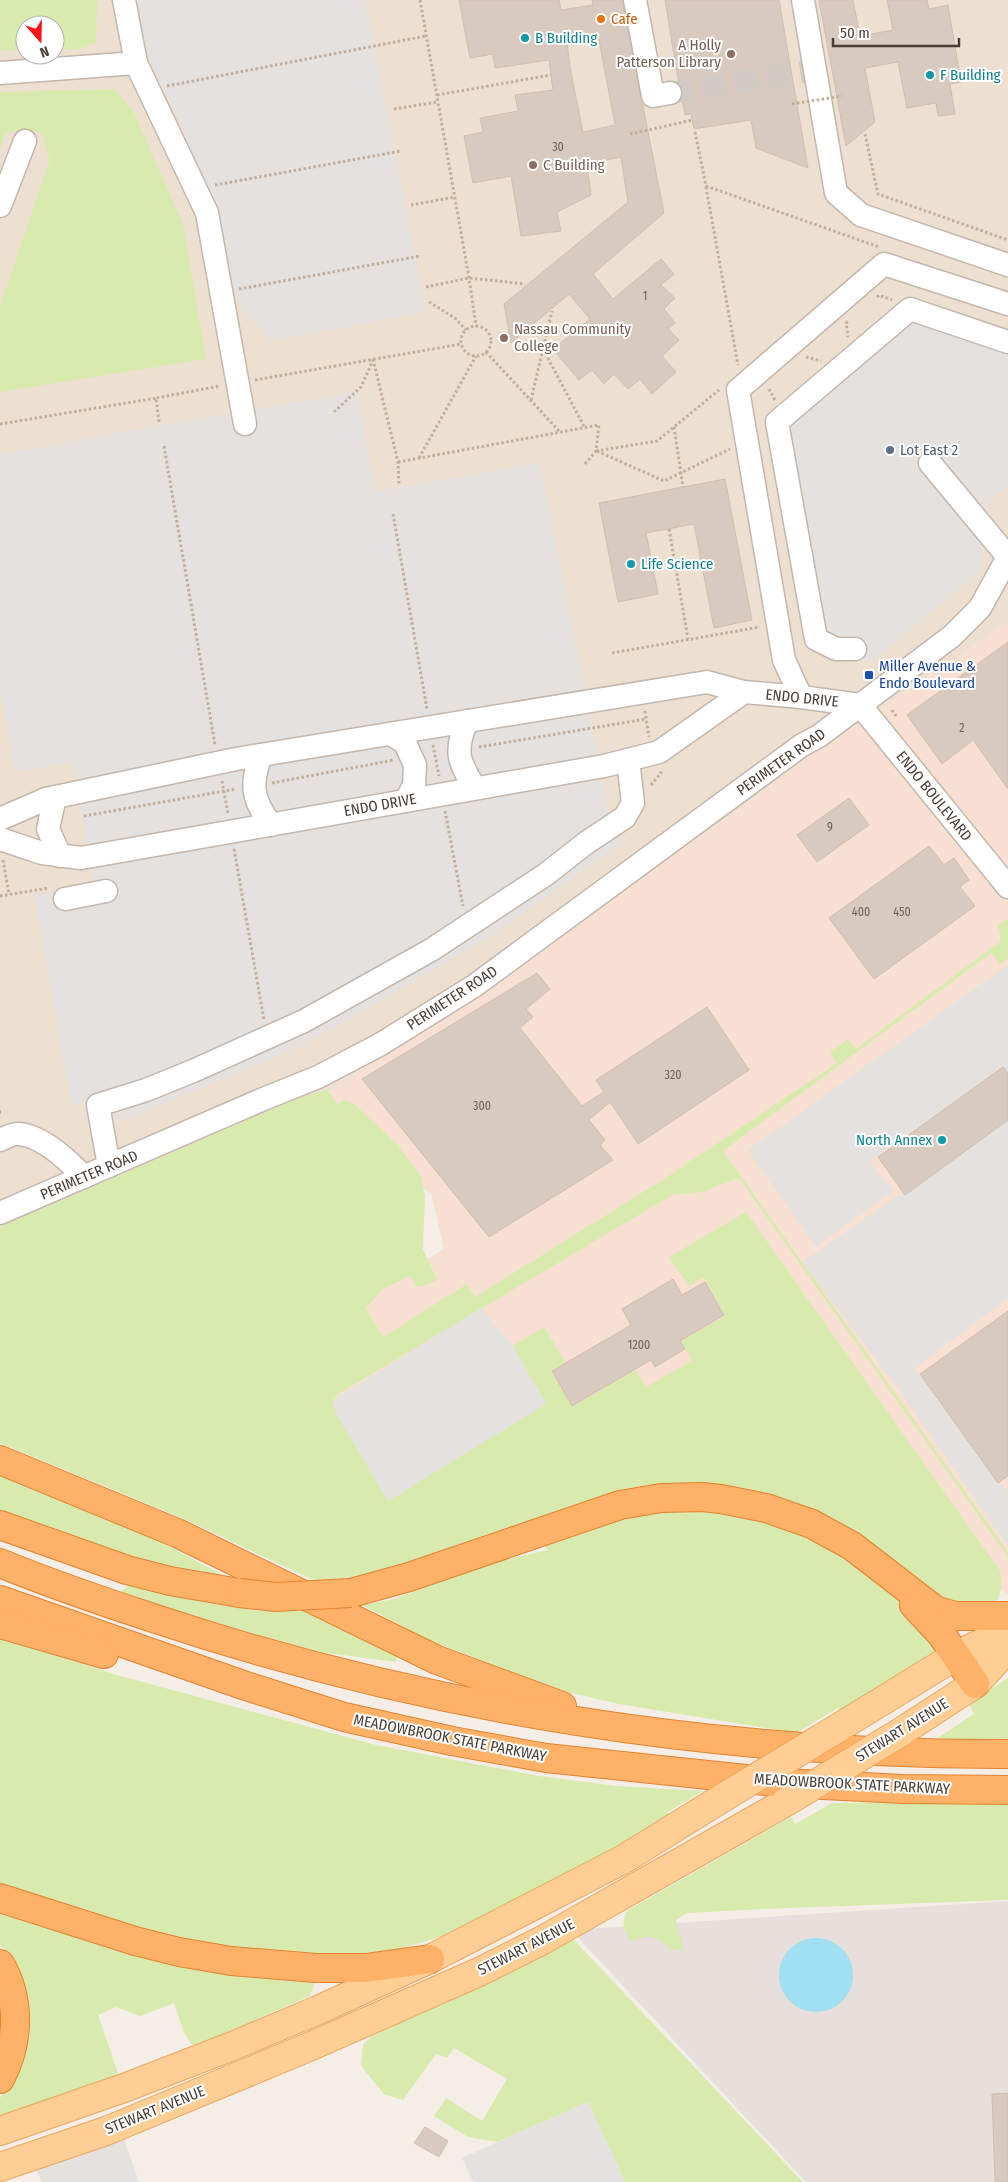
<svg xmlns="http://www.w3.org/2000/svg" width="1008" height="2182" viewBox="0 0 1008 2182" font-family="'Fira Sans Condensed',sans-serif">
<style>
.commercial{fill:#f7e0d1}
.industrial{fill:#e6dfdb}
.education{fill:#eee0d0;fill-rule:evenodd}
.green{fill:#d9eaae}
.parking{fill:#e5e1df}
.water{fill:#a1e0f3}
.building{fill:#d9cabf;stroke:#d1bdaf;fill-rule:evenodd}
.lines{fill:none;stroke-linecap:round;stroke-linejoin:round}
.minor-tunnel{stroke:#d1cbc3;stroke-width:22;stroke-dasharray:22 11;stroke-linecap:butt}
.minor-casing{stroke:#c3b6ac;stroke-width:25}
.major-casing{stroke:#e8a760;stroke-width:30}
.highway-casing{stroke:#e38231;stroke-width:30}
.path{stroke:#c2ad99;stroke-width:3;stroke-dasharray:2.5 2.5;stroke-linecap:butt}
.minor{stroke:#fff;stroke-width:22}
.major{stroke:#ffce95;stroke-width:28}
.highway{stroke:#ffb167;stroke-width:28}
.major-bridge-casing{stroke:#e8a760;stroke-width:30;stroke-linecap:butt}
.highway-bridge-casing{stroke:#e38231;stroke-width:30;stroke-linecap:butt}
.path-bridge{stroke:#c2ad99;stroke-width:3;stroke-dasharray:2.5 2.5;stroke-linecap:butt}
.major-bridge{stroke:#ffce95;stroke-width:28}
.highway-bridge{stroke:#ffb167;stroke-width:28}
.food-dot{fill:#e8710a;stroke:#fff;stroke-width:2}
.culture-dot{fill:#0f9aa8;stroke:#fff;stroke-width:2}
.education-dot{fill:#8d6e63;stroke:#fff;stroke-width:2}
.service-dot{fill:#5c6f8a;stroke:#fff;stroke-width:2}
.transit-dot{fill:#1a4fb4;stroke:#fff;stroke-width:2}
.labels{text-anchor:middle;stroke-width:4;stroke-linejoin:round;paint-order:stroke}
.number-label{font-size:12px;fill:#6c6058}
.food-label{font-size:15px;fill:#c56008;stroke:#fff;text-anchor:start}
.culture-label{font-size:15px;fill:#0d838f;stroke:#fff;text-anchor:start}
.education-label{font-size:15px;fill:#785e54;stroke:#fff;text-anchor:start}
.service-label{font-size:15px;fill:#4e5e75;stroke:#fff;text-anchor:start}
.transit-label{font-size:15px;fill:#164399;stroke:#fff;text-anchor:start}
.street-label{font-size:15px;fill:#473d35;stroke:#fff}
</style>
<rect width="100%" height="100%" fill="#f4eee7"/>
<path class="commercial" d="M1008 622V1594L899 1509 341 1564 286 1345 444 1249 431 1194 317 1099 482 995 801 763Z"/>
<path class="industrial" d="M1008 1901V2182H806L571 1930Z"/>
<path class="education" d="M0 0H1008V622L801 763 482 995 317 1099 0 1232ZM25 25H55V55H25Z"/>
<g class="green">
<path d="M0 0H97L96 43 78 49 55 50V25H25V50L0 51Z"/>
<path d="M115 89 134 113 183 224 206 359 0 392V306L50 160 41 133 27 130 6 133 0 148V92Z"/>
<path d="M1008 919V959L1000 964 991 953 723 1151 1008 1552V1557L741 1181 736 1179 702 1192 672 1195 338 1394 332 1401 336 1413 388 1501 546 1404 513 1346 544 1327 565 1362 551 1371 572 1407 636 1370 646 1387 692 1361 681 1341 725 1316 704 1277 689 1286 669 1257 746 1212 1000 1571C1008 1618 972 1610 943 1609L886 1558 703 1489 440 1558 324 1585 184 1519 0 1443V1227L296 1099 327 1090 338 1104 345 1100 353 1103 398 1145 421 1177 425 1196 423 1249 437 1280 429 1284 417 1287 410 1276 383 1289 366 1308 383 1337 467 1284 475 1297 661 1181 837 1063 830 1053 848 1039 856 1049 1001 941 998 925Z"/>
<path d="M0 1474 148 1535 239 1584 189 1575 0 1517Z"/>
<path d="M673 1509C703 1510 737 1509 767 1518 810 1532 868 1565 900 1598 914 1613 925 1633 938 1650L845 1716 838 1708 796 1733 619 1704 521 1681 520 1675 433 1642 362 1605 394 1599 492 1563 548 1550 544 1545 635 1514Z"/>
<path d="M129 1585 212 1604 262 1611H306L397 1656 396 1662 319 1652 146 1603 119 1593Z"/>
<path d="M0 1634 113 1674 376 1745 539 1776 616 1786 703 1791 668 1812 671 1818 447 1935 367 1958 209 1951 0 1890Z"/>
<path d="M1008 1678V1740L972 1741 938 1738 974 1714 969 1704Z"/>
<path d="M1008 1802V1900L786 1908 687 1913 676 1920 684 1950H671C656 1935 650 1934 631 1942 624 1930 620 1922 628 1910L791 1817 795 1824 832 1803Z"/>
<path d="M0 1912 177 1965 254 1977 315 1982 310 1996 194 2047 184 2033 174 2003 140 2016 116 2007 98 2015 119 2076 0 2119V2098L11 2080 16 1969 0 1944Z"/>
<path d="M573 1939 803 2182H625L588 2102 497 2142 468 2137 434 2116 446 2098 482 2121 507 2079 454 2048 447 2058 436 2054 403 2100 384 2094 361 2066 363 2045 372 2036Z"/>
</g>
<g class="parking">
<path d="M136 0H365L426 312 271 341 241 307 185 134 143 45Z"/>
<path d="M908 298 1008 331V485L988 502 979 572 870 663 860 658 821 653 805 642 767 415Z"/>
<path d="M357 391 375 492 540 463 609 816 623 842 494 934 331 1030 288 1052 130 1118 88 1130 83 1104H71L34 894 94 883 72 762 15 772 0 689V454Z"/>
<path d="M1008 965V1073L1003 1067 870 1161 893 1191 816 1247 748 1150Z"/>
<path d="M1008 1120V1298L915 1368 1008 1492V1546L894 1383 802 1262Z"/>
<path d="M481 1308 513 1346 546 1404 388 1501 336 1413 332 1401Z"/>
<path d="M588 2102 625 2182H473L462 2158Z"/>
<path d="M124 2139 139 2182H42L36 2170Z"/>
</g>
<circle class="water" cx="816" cy="1975" r="37"/>
<g class="building">
<path d="M459 0H559L561 10 593 5 592 0H622L664 213 593 274 613 299 661 259 674 274 661 285 675 298 664 309 675 323 668 329 679 340 662 356 676 372 652 394 640 379 628 389 614 374 604 384 592 370 579 380 553 349 590 319 569 294 511 343 504 304 628 202 621 157 587 164 591 195 557 212 561 231 521 236 511 176 473 183 464 136 483 132 480 118 518 111 515 95 553 90 549 60 495 68 493 54 470 58ZM598 35 615 125 583 132 570 68 567 41Z"/>
<path d="M665 0H779L808 168 756 148 751 120 694 129 691 114 685 115 682 98 683 91 679 84Z"/>
<path d="M819 0H853L860 36 893 30 887 0H927L929 9 948 5 961 82 950 84 955 114 938 116 936 103 907 108 898 62 865 68 875 122 846 146Z"/>
<path d="M725 479 752 620 714 628 694 524 646 533 658 594 618 602 599 503Z"/>
<path d="M1008 642V789L973 740 942 764 907 715Z"/>
<path d="M849 798 869 825 817 862 797 835Z"/>
<path d="M929 846 944 865 954 858 969 880 960 887 975 906 874 979 829 918Z"/>
<path d="M537 973 550 989 526 1009 533 1017 520 1028 582 1106 604 1092 596 1080 707 1007 749 1070 638 1144 610 1102 589 1120 605 1140 600 1145 613 1160 489 1237 362 1079Z"/>
<path d="M1003 1067 1008 1073V1120L905 1195 878 1157Z"/>
<path d="M673 1279 682 1295 705 1282 724 1315 680 1341 685 1349 655 1367 651 1360 572 1406 552 1371 631 1325 622 1309Z"/>
<path d="M1008 1311V1476L998 1483 920 1374Z"/>
<path d="M1008 2093V2182H995L992 2094Z"/>
<path d="M425 2127 448 2141 439 2157 414 2143Z"/>
</g>
<g class="lines">
<path class="minor-tunnel" d="M670 93 815 70"/>
<defs>
<g id="minor">
<path d="M124 0 136 63 207 213 245 424"/>
<path d="M635 0 653 96 670 93"/>
<path d="M803 0 836 193 861 215 1008 265"/>
<path d="M0 73 136 63"/>
<path d="M0 206 25 141"/>
<path d="M930 463 1008 557"/>
<path d="M855 649H836L816 639 777 422 910 309 1008 342"/>
<path d="M801 697 784 660 738 390 884 264 1008 304"/>
<path d="M860 705 1008 887"/>
<path d="M467 721C454 751 458 761 475 788"/>
<path d="M391 734 405 743 415 765 414 785 406 801"/>
<path d="M261 755C250 785 252 799 271 825"/>
<path d="M55 797 48 829 60 856"/>
<path d="M0 819 46 799 236 759 707 682 744 692 801 697 860 705"/>
<path d="M0 839 42 853 81 858 604 766 659 752 744 692"/>
<path d="M65 899 106 891"/>
<path d="M0 1140C5 1138 13 1133 19 1134 43 1136 68 1160 84 1177"/>
<path d="M109 1166 98 1105 146 1090 193 1071 304 1021 431 950 545 875 586 843 625 817 633 803 628 760"/>
<path d="M0 1213 261 1100 318 1077 381 1044 474 986 802 745 819 736 952 636 980 608 1008 557"/>
</g>
<g id="major">
<path d="M838 1728 957 1655 1008 1630"/>
<path d="M901 1732 975 1684 1008 1648"/>
<path d="M0 2131 124 2088 230 2047 318 2010 430 1959 624 1859 724 1797"/>
<path d="M0 2167 106 2131 309 2047 479 1972 541 1941 786 1802"/>
</g>
<g id="highway">
<path d="M0 1460 177 1533 437 1660 562 1706"/>
<path d="M0 1525 127 1570 170 1581 239 1593"/>
<path d="M0 1563C51 1584 104 1602 156 1619 430 1710 719 1755 1008 1754"/>
<path d="M351 1593 409 1577 620 1505 661 1498 702 1497 721 1499 766 1508 812 1524 852 1546 935 1610 955 1616H1008"/>
<path d="M0 1600 246 1686 344 1717 452 1741 546 1758 784 1783 903 1789 1008 1790"/>
<path d="M914 1605 942 1635 975 1684"/>
<path d="M0 1624 104 1654"/>
<path d="M0 1898 135 1941 179 1952 231 1961 316 1968H366L430 1959"/>
<path d="M0 1964C21 1999 19 2044 0 2079"/>
</g>
</defs>
<use href="#minor" class="minor-casing"/>
<use href="#major" class="major-casing"/>
<use href="#highway" class="highway-casing"/>
<g class="path">
<path d="M420 0 469 278 476 326"/>
<path d="M167 86 426 36"/>
<path d="M437 95 551 75"/>
<path d="M394 109 438 102"/>
<path d="M695 132 706 186 879 247"/>
<path d="M630 134 693 120"/>
<path d="M865 134 878 194 1008 240"/>
<path d="M215 185 401 151"/>
<path d="M706 187 738 365"/>
<path d="M411 205 455 197"/>
<path d="M426 287 469 278 525 284"/>
<path d="M239 289 420 256"/>
<path d="M877 297 879 295 892 300"/>
<path d="M429 302 455 318 466 330"/>
<path d="M848 322 846 323 848 337"/>
<circle cx="476" cy="341" r="15"/>
<path d="M543 349 585 428"/>
<path d="M486 352 560 432"/>
<path d="M806 357 821 361"/>
<path d="M373 359 398 462 399 485"/>
<path d="M255 380 461 344"/>
<path d="M769 389 775 400"/>
<path d="M531 400 552 311"/>
<path d="M334 412 361 387 373 360"/>
<path d="M159 422 156 398 220 386"/>
<path d="M0 424 157 398"/>
<path d="M674 427 683 487"/>
<path d="M164 446 215 745"/>
<path d="M596 451 657 441 719 390"/>
<path d="M597 451 664 481 730 449"/>
<path d="M419 458 476 356"/>
<path d="M398 462 599 425 596 451 585 464"/>
<path d="M393 514 427 709"/>
<path d="M669 529 688 639"/>
<path d="M612 653 760 627"/>
<path d="M892 710 896 716"/>
<path d="M645 711 649 737"/>
<path d="M433 745 439 776"/>
<path d="M479 747 646 719"/>
<path d="M222 781 228 814"/>
<path d="M272 783 394 760"/>
<path d="M651 785 661 773 660 770"/>
<path d="M445 811 463 906"/>
<path d="M84 816 236 789"/>
<path d="M234 849 264 1020"/>
<path d="M3 860 9 894"/>
<path d="M0 896 49 888"/>
<path d="M0 1112H1"/>
</g>
<use href="#minor" class="minor"/>
<use href="#major" class="major"/>
<use href="#highway" class="highway"/>
<defs>
<g id="major-bridge">
<path d="M724 1797 838 1728"/>
<path d="M786 1802 901 1732"/>
</g>
<path id="highway-bridge" d="M239 1593 276 1597 351 1593"/>
</defs>
<use href="#major-bridge" class="major-bridge-casing"/>
<use href="#highway-bridge" class="highway-bridge-casing"/>
<path class="path-bridge" d="M792 104 842 96"/>
<use href="#major-bridge" class="major-bridge"/>
<use href="#highway-bridge" class="highway-bridge"/>
</g>
<circle class="food-dot" cx="601" cy="19" r="5"/>
<g class="culture-dot">
<circle cx="525" cy="38" r="5"/>
<circle cx="930" cy="75" r="5"/>
<circle cx="631" cy="564" r="5"/>
<circle cx="942" cy="1140" r="5"/>
</g>
<g class="education-dot">
<circle cx="731" cy="54" r="5"/>
<circle cx="533" cy="165" r="5"/>
<circle cx="504" cy="338" r="5"/>
</g>
<circle class="service-dot" cx="890" cy="450" r="5"/>
<rect class="transit-dot" x="864" y="670" width="10" height="10" rx="2.5"/>
<g class="labels">
<g class="number-label">
<text x="558" y="151">30</text>
<text x="645" y="300">1</text>
<text x="962" y="732">2</text>
<text x="830" y="831">9</text>
<text x="861" y="916">400</text>
<text x="902" y="916">450</text>
<text x="673" y="1079">320</text>
<text x="482" y="1110">300</text>
<text x="639" y="1349">1200</text>
</g>
<g class="food-label">
<text x="611" y="24">Cafe</text>
</g>
<g class="culture-label">
<text x="535" y="43">B Building</text>
<text x="940" y="80">F Building</text>
<text x="641" y="569">Life Science</text>
<text x="932" y="1145" text-anchor="end">North Annex</text>
</g>
<g class="education-label">
<text x="721" y="50" text-anchor="end">A Holly<tspan x="721" dy="17">Patterson Library</tspan></text>
<text x="543" y="170">C Building</text>
<text x="514" y="334">Nassau Community<tspan x="514" dy="17">College</tspan></text>
</g>
<g class="service-label">
<text x="900" y="455">Lot East 2</text>
</g>
<g class="transit-label">
<text x="879" y="671">Miller Avenue &amp;<tspan x="879" dy="17">Endo Boulevard</tspan></text>
</g>
<g class="street-label">
<text transform="translate(802 698) rotate(6)" y="5">ENDO DRIVE</text>
<text transform="translate(781 762) rotate(-35)" y="5">PERIMETER ROAD</text>
<text transform="translate(934 796) rotate(51)" y="5">ENDO BOULEVARD</text>
<text transform="translate(380 805) rotate(-10)" y="5">ENDO DRIVE</text>
<text transform="translate(452 998) rotate(-33)" y="5">PERIMETER ROAD</text>
<text transform="translate(89 1175) rotate(-23)" y="5">PERIMETER ROAD</text>
<text transform="translate(902 1730) rotate(-32)" y="5">STEWART AVENUE</text>
<text transform="translate(450 1738) rotate(11)" y="5">MEADOWBROOK STATE PARKWAY</text>
<text transform="translate(852 1784) rotate(3)" y="5">MEADOWBROOK STATE PARKWAY</text>
<text transform="translate(526 1947) rotate(-27)" y="5">STEWART AVENUE</text>
<text transform="translate(155 2110) rotate(-22)" y="5">STEWART AVENUE</text>
</g>
</g>
<g transform="translate(40 40) rotate(160)"><circle r="24" fill="#ffffff" stroke="#b5b1ae"/>
<path d="M0-4L9 19L0 12L-9 19Z" fill="#ff1319"/>
<text y="-8" font-size="14" font-weight="bold" text-anchor="middle" fill="#473d35">N</text>
</g>
<path d="M833 38v8h126v-8" fill="none" stroke="#473d35" stroke-width="2.5"/>
<text x="840" y="38" font-size="15" fill="#473d35" stroke="#ffffff" stroke-width="4" paint-order="stroke">50 m</text>
</svg>
